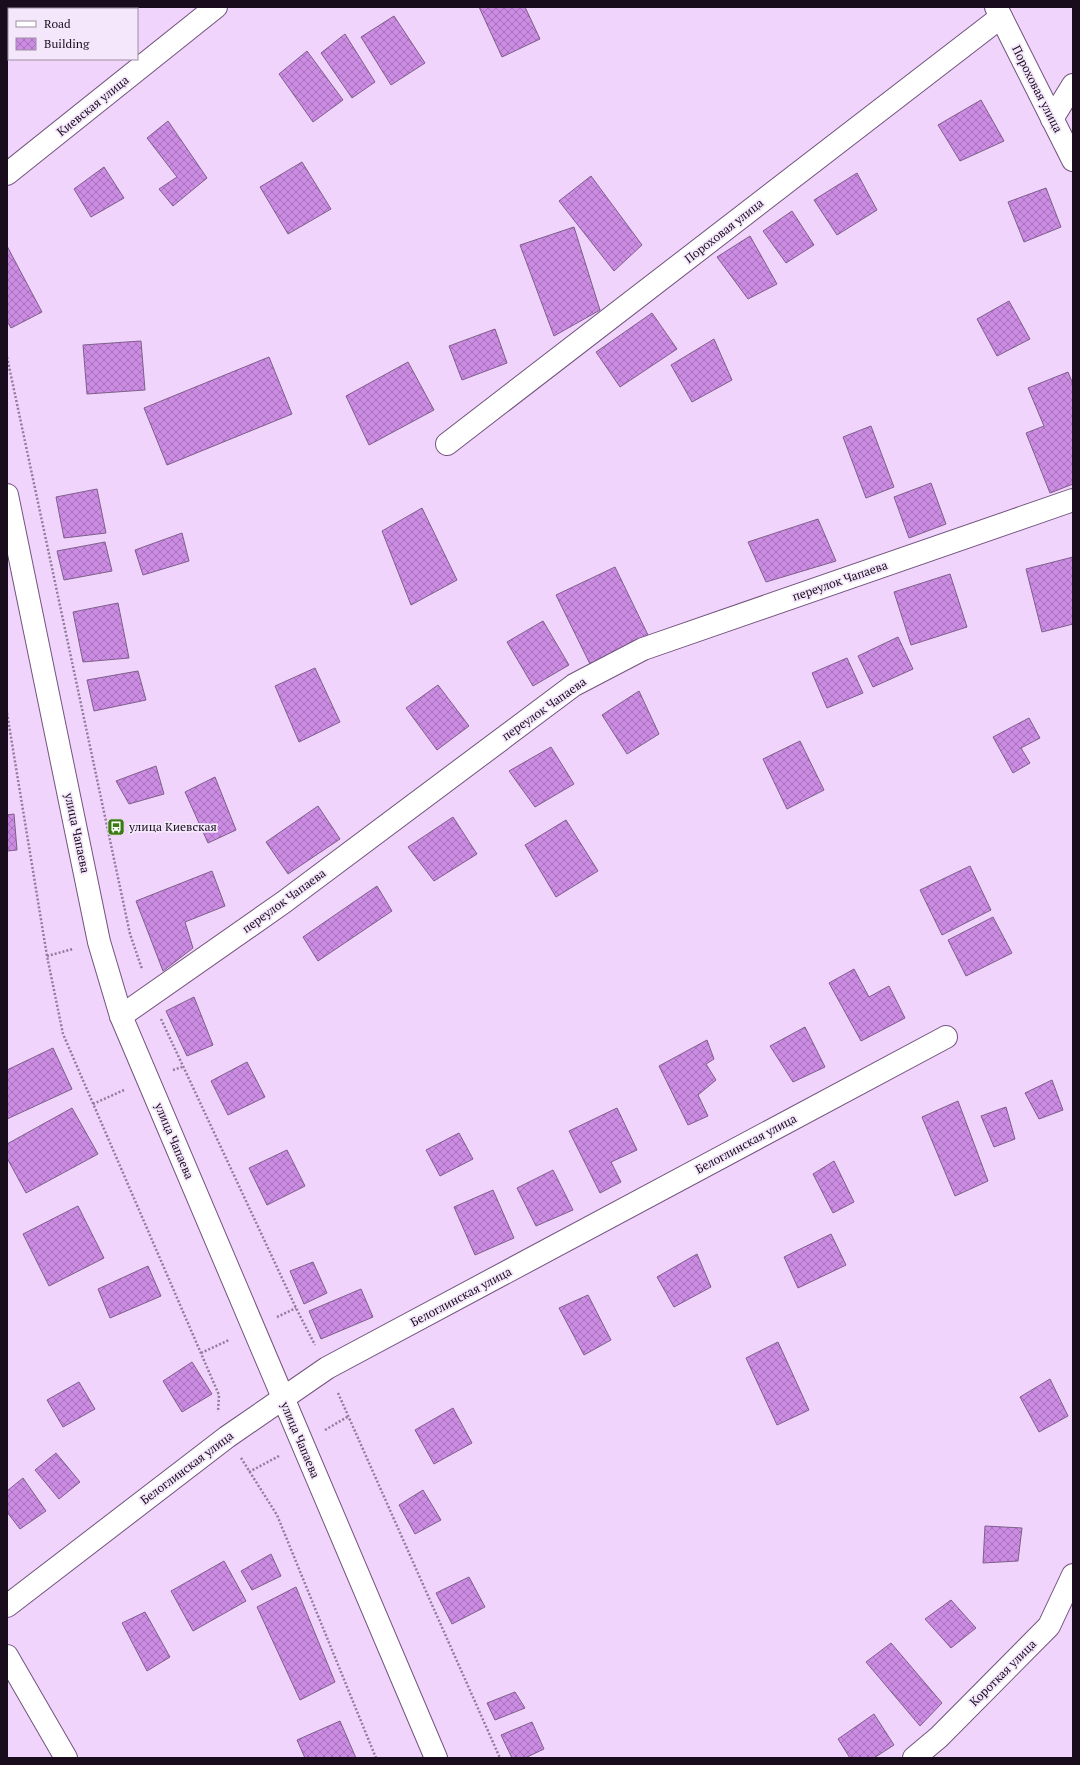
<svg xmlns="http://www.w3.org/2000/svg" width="1080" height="1765" viewBox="0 0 1080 1765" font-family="'PT Serif',serif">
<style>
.building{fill:url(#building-cross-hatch);stroke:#7e5f8a}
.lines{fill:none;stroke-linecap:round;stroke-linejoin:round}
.street-casing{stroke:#72547e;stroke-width:24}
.secondary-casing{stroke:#72547e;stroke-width:24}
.path{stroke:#917c9a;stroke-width:2.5;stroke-dasharray:2 2;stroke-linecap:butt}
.street{stroke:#fff;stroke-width:22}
.secondary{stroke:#fff;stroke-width:22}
.labels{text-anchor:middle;stroke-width:3.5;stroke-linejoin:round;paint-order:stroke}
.street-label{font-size:12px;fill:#180c1d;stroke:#f5e7fb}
.poi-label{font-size:12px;fill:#180c1d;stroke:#f5e7fb;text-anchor:start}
</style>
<defs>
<pattern id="building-cross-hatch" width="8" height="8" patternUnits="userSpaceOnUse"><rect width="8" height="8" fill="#cc8ce4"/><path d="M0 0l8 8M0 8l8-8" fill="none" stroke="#a571b8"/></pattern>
</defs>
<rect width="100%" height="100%" fill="#f0d4fb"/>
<g class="building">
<path d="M99 7H130L127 9H101Z"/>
<path d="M479 7H525L540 39 502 57Z"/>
<path d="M394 16 425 63 391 85 361 37Z"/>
<path d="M345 34 375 82 352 98 321 53Z"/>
<path d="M307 51 343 100 313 122 279 74Z"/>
<path d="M981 100 1004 141 960 161 938 125Z"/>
<path d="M168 121 207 178 173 206 159 189 177 177 147 138Z"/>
<path d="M302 162 331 209 288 234 260 187Z"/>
<path d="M104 167 124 198 91 217 74 189Z"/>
<path d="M857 173 877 210 837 235 814 200Z"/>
<path d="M591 176 642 245 614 271 559 201Z"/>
<path d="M1046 188 1061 227 1024 242 1008 202Z"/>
<path d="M792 211 814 245 786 263 763 231Z"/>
<path d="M574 227 600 310 554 336 520 245Z"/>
<path d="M750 236 777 284 748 299 717 257Z"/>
<path d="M7 246 42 312 11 328 7 321Z"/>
<path d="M1009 301 1030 339 997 356 977 319Z"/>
<path d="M652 313 677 349 620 387 596 352Z"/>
<path d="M495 329 507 363 462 380 449 346Z"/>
<path d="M714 339 732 380 692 402 671 365Z"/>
<path d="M141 341 145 390 87 394 83 345Z"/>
<path d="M269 357 292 414 167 465 144 408Z"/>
<path d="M408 362 434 410 369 445 346 396Z"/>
<path d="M1068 372 1073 384V484L1050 493 1026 433 1044 426 1028 388Z"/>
<path d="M871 426 894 487 866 498 843 437Z"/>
<path d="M931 483 946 524 909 538 894 497Z"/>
<path d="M97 489 106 533 64 538 56 497Z"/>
<path d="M422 508 457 580 411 605 382 531Z"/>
<path d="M818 519 836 561 766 582 748 542Z"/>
<path d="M182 533 189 561 143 575 135 550Z"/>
<path d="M105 542 112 571 64 580 57 551Z"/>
<path d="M1073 557V624L1042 632 1026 569Z"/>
<path d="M615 567 648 635 590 664 556 595Z"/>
<path d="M950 574 967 627 911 645 894 592Z"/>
<path d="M118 603 129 658 83 662 73 612Z"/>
<path d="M543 621 569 665 533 686 507 642Z"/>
<path d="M898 637 913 669 873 687 858 656Z"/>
<path d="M847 658 863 693 827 708 812 673Z"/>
<path d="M315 668 340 722 299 742 275 686Z"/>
<path d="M138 671 146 700 94 711 87 680Z"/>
<path d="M438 685 469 726 437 750 406 708Z"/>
<path d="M639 691 659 734 627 754 602 715Z"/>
<path d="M1029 718 1040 738 1021 748 1030 763 1013 773 993 737Z"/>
<path d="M800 741 824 790 787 809 763 759Z"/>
<path d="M551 747 574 784 535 807 509 771Z"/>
<path d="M156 766 164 794 129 804 116 781Z"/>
<path d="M215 777 236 830 208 843 185 792Z"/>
<path d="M318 806 340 839 288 874 266 842Z"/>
<path d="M14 814 17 850 7 851V815Z"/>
<path d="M453 817 477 854 434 881 408 847Z"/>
<path d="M566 820 598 871 556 897 525 845Z"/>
<path d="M970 866 991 910 942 935 920 890Z"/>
<path d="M212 871 225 906 185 922 193 948 163 971 136 901Z"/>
<path d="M377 886 392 911 318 961 303 937Z"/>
<path d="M993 917 1012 953 966 976 948 940Z"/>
<path d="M854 969 869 997 889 986 905 1018 861 1041 829 983Z"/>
<path d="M194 997 213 1045 187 1056 166 1011Z"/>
<path d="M805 1027 825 1067 793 1082 770 1046Z"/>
<path d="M707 1040 714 1059 706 1064 716 1080 698 1095 708 1116 688 1125 659 1066Z"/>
<path d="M53 1048 72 1089 7 1119V1070Z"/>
<path d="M247 1062 265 1097 228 1115 211 1081Z"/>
<path d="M1052 1080 1063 1110 1039 1119 1025 1093Z"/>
<path d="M958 1101 988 1181 955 1196 922 1117Z"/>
<path d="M1006 1107 1015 1139 994 1147 981 1116Z"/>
<path d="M72 1108 98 1154 26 1193 7 1158V1144Z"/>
<path d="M617 1108 637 1150 611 1162 621 1182 600 1193 569 1131Z"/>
<path d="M459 1133 473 1159 440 1176 426 1150Z"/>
<path d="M287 1150 305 1186 267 1205 249 1168Z"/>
<path d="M834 1161 854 1202 833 1213 813 1174Z"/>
<path d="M553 1170 573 1210 536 1226 517 1188Z"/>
<path d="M493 1190 514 1238 475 1255 454 1207Z"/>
<path d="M78 1206 104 1258 49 1286 23 1234Z"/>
<path d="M831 1234 846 1265 798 1288 784 1257Z"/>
<path d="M697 1254 711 1287 674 1307 657 1277Z"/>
<path d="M313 1262 327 1293 304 1304 290 1271Z"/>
<path d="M148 1266 161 1296 110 1318 98 1289Z"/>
<path d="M361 1289 373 1317 321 1339 309 1311Z"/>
<path d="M588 1295 611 1340 584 1355 559 1308Z"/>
<path d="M778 1342 809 1410 777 1425 746 1358Z"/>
<path d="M192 1362 212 1394 182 1412 163 1381Z"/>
<path d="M1050 1379 1068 1416 1039 1432 1020 1397Z"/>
<path d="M79 1382 95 1409 63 1427 47 1400Z"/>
<path d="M453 1408 472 1443 434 1464 415 1430Z"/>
<path d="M56 1453 80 1482 59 1499 35 1470Z"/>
<path d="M23 1478 46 1511 20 1529 7 1512V1491Z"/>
<path d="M423 1490 441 1520 415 1534 399 1505Z"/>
<path d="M985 1526 1022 1528 1018 1561 983 1563Z"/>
<path d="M271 1554 281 1576 252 1590 241 1571Z"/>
<path d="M224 1561 246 1601 193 1631 171 1591Z"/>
<path d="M469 1577 485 1607 452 1624 436 1593Z"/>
<path d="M296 1587 335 1682 300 1700 257 1607Z"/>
<path d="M951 1600 976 1628 951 1648 925 1619Z"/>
<path d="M145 1612 170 1657 147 1671 122 1623Z"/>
<path d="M891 1643 942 1703 920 1726 866 1662Z"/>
<path d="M515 1692 525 1708 495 1720 487 1703Z"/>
<path d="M874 1714 894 1745 874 1758H850L838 1739Z"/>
<path d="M340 1721 356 1758H305L297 1740Z"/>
<path d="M532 1722 544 1749 525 1758H512L501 1735Z"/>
</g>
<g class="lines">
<defs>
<g id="street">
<path d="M996 7 1073 160"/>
<path d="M1052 119 1073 85"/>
<path d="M7 174 216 7"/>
<path d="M447 444 1001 17"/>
<path d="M121 1016 284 902 574 685 643 649 1073 500"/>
<path d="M7 1606 227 1437 327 1368 946 1037"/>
<path d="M7 1656 66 1758"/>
<path d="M914 1758 939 1737 1049 1626 1073 1575"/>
</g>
<path id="secondary" d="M7 495 99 942 121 1016 436 1758"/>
</defs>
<use href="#street" class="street-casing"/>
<use href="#secondary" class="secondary-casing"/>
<g class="path">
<path d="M7 357 130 934 142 969"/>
<path d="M7 713 47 956 63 1034 219 1395 218 1412"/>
<path d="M47 956 73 949"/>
<path d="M161 1019 296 1308 315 1345"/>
<path d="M173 1070 182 1067"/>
<path d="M93 1104 124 1090"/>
<path d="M277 1317 296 1308"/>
<path d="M201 1353 229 1340"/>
<path d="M338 1393 500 1758"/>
<path d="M325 1430 349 1416"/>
<path d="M241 1458 277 1515 376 1758"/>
<path d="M249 1472 279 1456"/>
</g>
<use href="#street" class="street"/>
<use href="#secondary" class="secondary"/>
</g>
<defs>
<symbol id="bus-square" viewBox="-11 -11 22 22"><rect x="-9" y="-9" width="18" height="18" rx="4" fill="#3b7915" stroke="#f5e7fb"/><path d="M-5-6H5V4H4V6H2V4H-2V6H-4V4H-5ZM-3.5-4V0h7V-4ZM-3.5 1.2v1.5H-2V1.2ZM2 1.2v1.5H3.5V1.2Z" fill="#fff"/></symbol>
</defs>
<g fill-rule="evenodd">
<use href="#bus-square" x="106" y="817" width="20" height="20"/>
</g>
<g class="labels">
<g class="street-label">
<text transform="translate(1037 89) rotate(63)" y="4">Пороховая улица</text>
<text transform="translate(93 106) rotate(-39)" y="4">Киевская улица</text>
<text transform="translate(724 231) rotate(-38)" y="4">Пороховая улица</text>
<text transform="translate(840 581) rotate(-19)" y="4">переулок Чапаева</text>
<text transform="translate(544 709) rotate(-35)" y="4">переулок Чапаева</text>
<text transform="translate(77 833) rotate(78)" y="4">улица Чапаева</text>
<text transform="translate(284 901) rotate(-36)" y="4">переулок Чапаева</text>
<text transform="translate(174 1141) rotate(67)" y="4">улица Чапаева</text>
<text transform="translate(746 1144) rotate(-28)" y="4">Белоглинская улица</text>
<text transform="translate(461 1297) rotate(-28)" y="4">Белоглинская улица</text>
<text transform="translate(300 1440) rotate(67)" y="4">улица Чапаева</text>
<text transform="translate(187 1468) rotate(-37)" y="4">Белоглинская улица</text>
<text transform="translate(1003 1673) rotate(-45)" y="4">Короткая улица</text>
</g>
<g class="poi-label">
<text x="129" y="831">улица Киевская</text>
</g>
</g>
<rect width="1080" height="1765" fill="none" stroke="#180c1d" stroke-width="16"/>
<rect x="8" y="8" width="130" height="52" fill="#f5e7fb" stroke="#9d8fa2"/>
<rect x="16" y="21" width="20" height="6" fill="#ffffff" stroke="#9d8fa2"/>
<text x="44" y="28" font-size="12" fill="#180c1d">Road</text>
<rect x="16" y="38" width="20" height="12" fill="url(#building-cross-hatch)" stroke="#9d8fa2"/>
<text x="44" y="48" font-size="12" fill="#180c1d">Building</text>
</svg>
